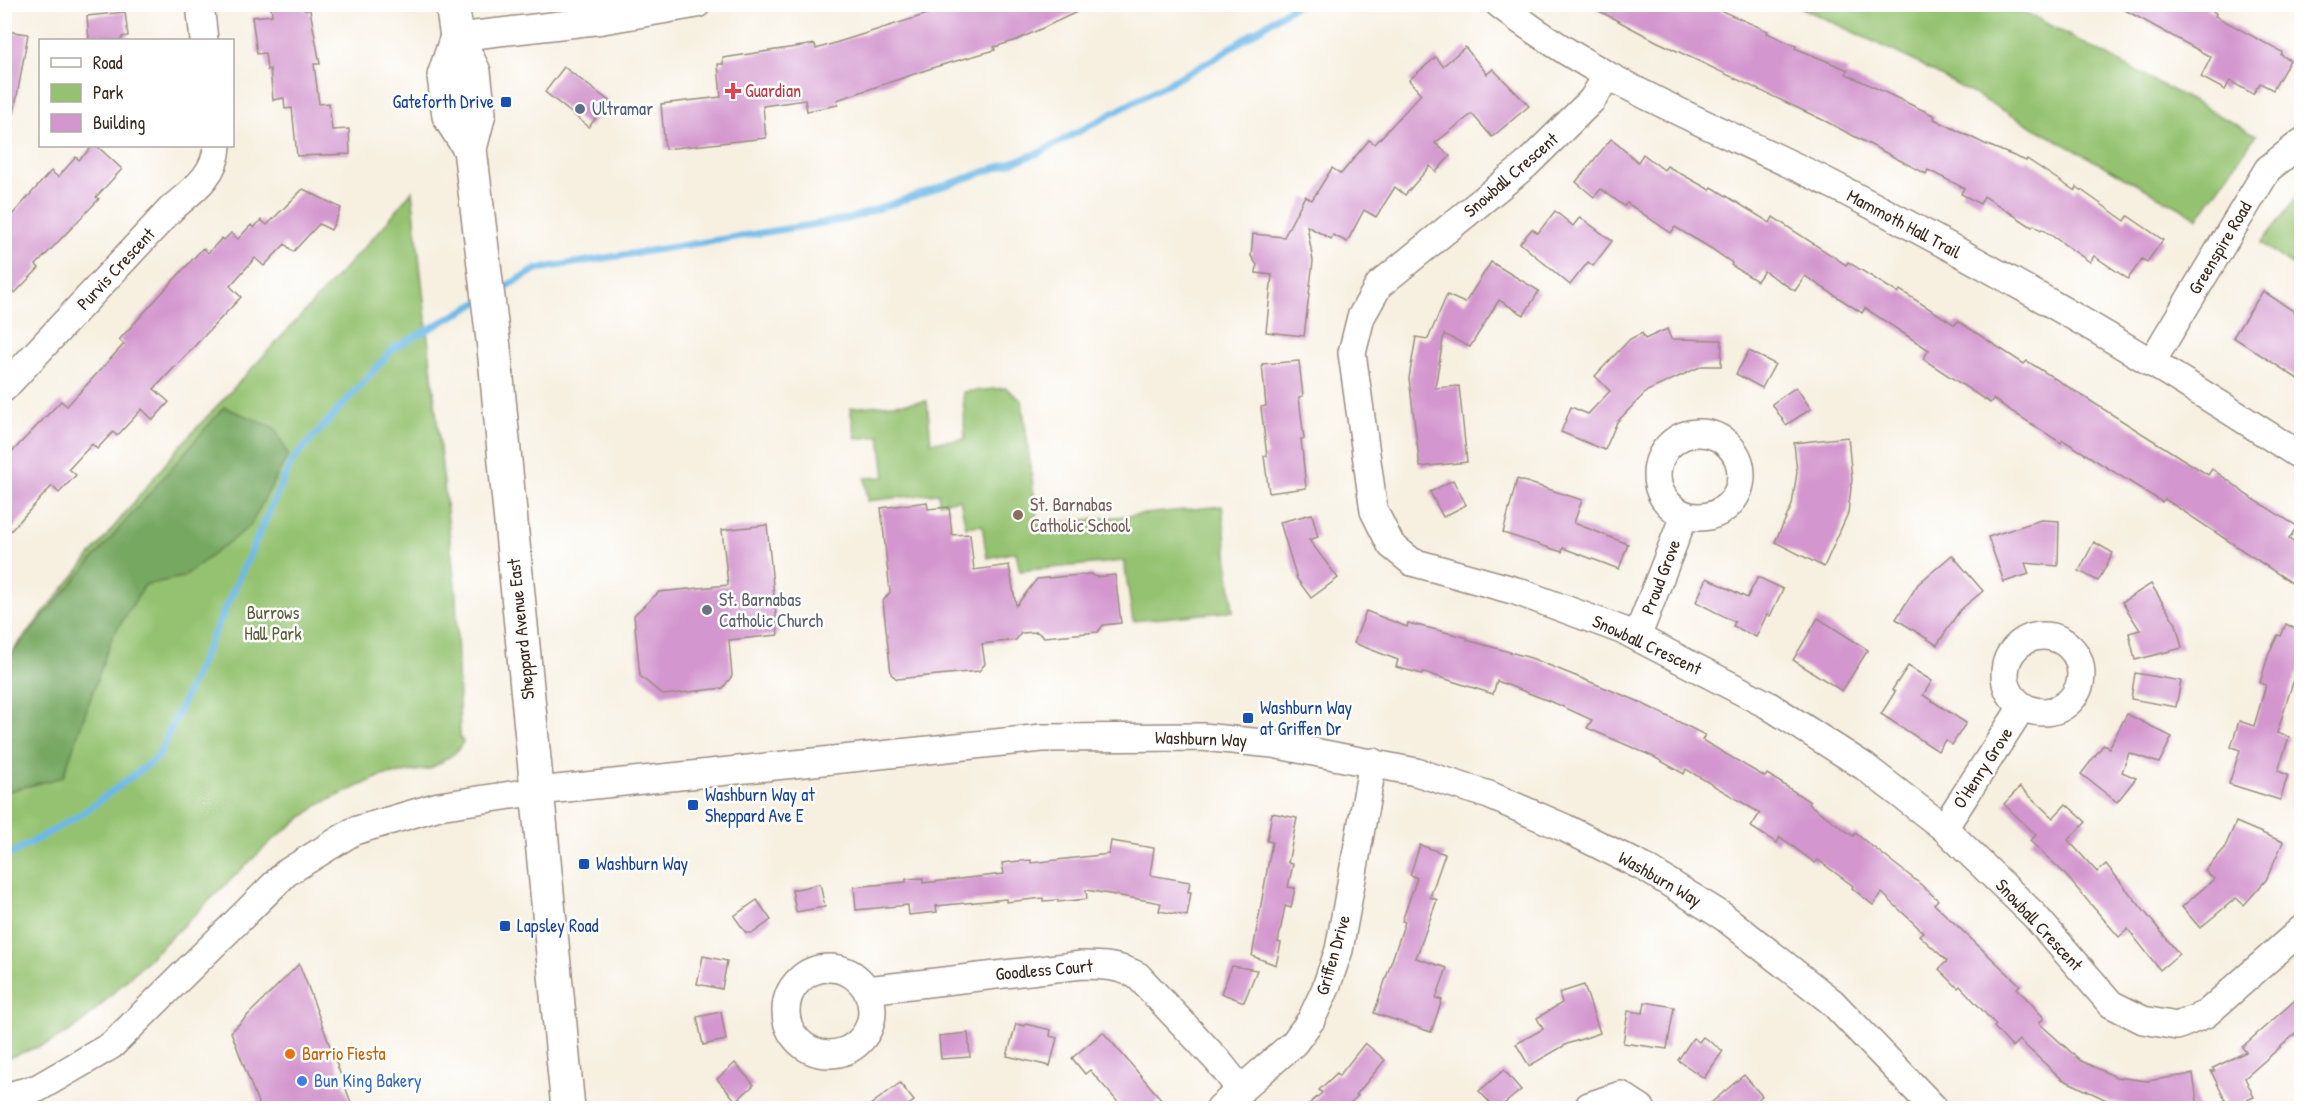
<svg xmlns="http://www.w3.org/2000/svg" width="2306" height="1113" viewBox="0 0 2306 1113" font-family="'Patrick Hand',sans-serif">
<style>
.green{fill:#94c270;stroke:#687647;stroke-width:1.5}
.forest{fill:#77a862;stroke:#596940;stroke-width:1.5}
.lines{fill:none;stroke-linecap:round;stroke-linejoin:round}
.stream{stroke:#6eb9e7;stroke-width:7}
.building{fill:#d396ce}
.minor-casing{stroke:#998d80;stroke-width:30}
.major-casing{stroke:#998d80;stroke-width:36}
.minor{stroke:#fff;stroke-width:27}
.major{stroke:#fff;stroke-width:33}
.health-dot{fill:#e0444e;stroke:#fff;stroke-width:2}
.transit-dot{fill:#1a4fb4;stroke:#fff;stroke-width:2}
.service-dot{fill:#5c6f8a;stroke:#fff;stroke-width:2}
.education-dot{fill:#8d6e63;stroke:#fff;stroke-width:2}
.worship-dot{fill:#6b7280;stroke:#fff;stroke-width:2}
.food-dot{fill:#e8710a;stroke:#fff;stroke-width:2}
.shop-dot{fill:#3f7fe0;stroke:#fff;stroke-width:2}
.labels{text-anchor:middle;stroke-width:5;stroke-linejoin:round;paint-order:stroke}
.health-label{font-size:18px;fill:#be3a42;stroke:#fff;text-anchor:start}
.transit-label{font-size:18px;fill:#164399;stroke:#fff;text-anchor:start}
.service-label{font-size:18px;fill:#4e5e75;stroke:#fff;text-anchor:start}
.street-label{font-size:18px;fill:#3b2a1e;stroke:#fff}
.education-label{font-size:18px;fill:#785e54;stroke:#fff;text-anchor:start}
.worship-label{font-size:18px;fill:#5b616d;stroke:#fff;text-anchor:start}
.park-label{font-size:18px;fill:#5a5f3b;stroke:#fff}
.food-label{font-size:18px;fill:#c56008;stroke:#fff;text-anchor:start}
.shop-label{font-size:18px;fill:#366cbe;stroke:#fff;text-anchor:start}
</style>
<rect width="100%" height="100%" fill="#fff"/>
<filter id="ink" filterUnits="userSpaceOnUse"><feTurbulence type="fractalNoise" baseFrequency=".0167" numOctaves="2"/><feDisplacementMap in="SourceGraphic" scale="12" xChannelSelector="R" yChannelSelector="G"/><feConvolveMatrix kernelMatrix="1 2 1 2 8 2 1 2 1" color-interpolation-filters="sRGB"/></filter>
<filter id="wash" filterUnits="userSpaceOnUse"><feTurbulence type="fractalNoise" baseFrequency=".008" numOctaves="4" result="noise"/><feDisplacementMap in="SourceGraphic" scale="24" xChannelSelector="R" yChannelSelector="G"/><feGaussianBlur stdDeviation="1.35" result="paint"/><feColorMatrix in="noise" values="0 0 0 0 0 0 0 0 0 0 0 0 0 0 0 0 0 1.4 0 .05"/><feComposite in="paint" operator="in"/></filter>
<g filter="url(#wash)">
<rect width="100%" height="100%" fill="#f7f0e1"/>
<g class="green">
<path d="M1796 5H2012L2256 135 2198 218 1910 59Z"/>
<path d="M412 191 456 594 460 737 463 742 456 752 440 763 429 769 381 776 320 804 270 842 80 1025 49 1043 5 1059V660L180 446 383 227Z"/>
<path d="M2301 192V272L2261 243Z"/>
<path d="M1006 388 1022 401 1038 525 1222 506 1233 611 1133 621 1124 561 1020 571 1016 552 987 558 982 525 966 527 960 499 939 503 938 493 867 501 865 478 885 477 880 436 856 439 850 408 927 401 931 442 965 439 963 392Z"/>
</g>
<path class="forest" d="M224 407 275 428 288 455 250 526 183 577 145 585 112 637 63 777 5 792V661Z"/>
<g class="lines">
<g class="stream">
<path d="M496 292 537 269 848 219 1039 153 1217 57 1297 4"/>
<path d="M4 858 83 813 158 757 292 461 394 348 479 302"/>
</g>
</g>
<g id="blocks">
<g class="building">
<path d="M271 4H303L304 10H310L320 64H314L319 104 329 103 332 130 349 129 350 154 297 156 292 108 285 109 284 98 273 100 270 69 267 70 265 53 257 54 252 17 272 15Z"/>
<path d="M959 4H1094L1017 40 994 47 995 50 935 67 837 100 838 105 807 111 805 100 763 106 766 138 665 149 661 104 721 97 718 64H723V58L815 44 816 49Z"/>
<path d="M1586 4H1706L1768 31 1767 33 1796 46 1795 48 1848 70 1846 74 1935 116 1934 119 1985 144 2026 161 2027 159 2075 191 2077 187 2125 221 2128 216 2163 240 2147 262 2142 259 2128 279 2094 256 2090 262 2042 229 2041 230 2034 225 2032 227 1984 196 1980 204 1961 194 1964 188 1928 170 1926 174 1825 121 1656 41Z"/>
<path d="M2114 4H2200L2216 13 2215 16 2282 52 2281 55 2290 60 2273 90 2260 83 2253 94 2230 81 2225 90 2201 77 2211 57Z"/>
<path d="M125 12 128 36 122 37V40H89L87 16Z"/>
<path d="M4 31 28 34 14 113 4 112Z"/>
<path d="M1465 47 1487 74 1493 69 1529 106 1492 137 1472 114 1435 143 1450 156 1436 172 1430 166 1405 195 1395 187 1376 217 1364 210 1347 242 1333 235 1331 239 1307 226 1313 261 1304 336 1266 332 1272 275 1256 273 1257 265 1251 256 1253 234 1284 237 1305 196 1312 200 1332 168 1341 174 1369 140 1375 144 1421 94 1409 80 1436 57 1443 66Z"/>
<path d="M564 67 609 101 589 127 545 92Z"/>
<path d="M1611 139 1638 162 1643 154 1664 170 1667 166 1710 190 1712 187 1770 223 1773 217 1846 265 1848 262 1898 293 1900 290 1955 325 1958 321 2024 364 2027 361 2208 475 2212 469 2236 486 2245 494 2297 526 2289 539 2301 547V574L2295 585 2165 499 2162 502 2063 440 2061 443 1993 399 1990 403 1923 359 1929 350 1865 308 1862 313 1805 276 1795 291 1764 271 1757 281 1731 265 1732 263 1712 249 1675 227 1671 233 1627 203 1624 206 1601 189 1594 197 1576 182Z"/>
<path d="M93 146H97L122 169 96 197 99 199 36 265 39 268 15 293 4 283V224L51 171 58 177 76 157 79 160Z"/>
<path d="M303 189 341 208 331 230 319 224 293 252 285 244 264 266 255 258 230 286 241 297 154 389 169 402 153 420 142 409 117 436 113 432 97 449 92 444 69 469 76 475 59 493 52 486 4 538V460L61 401 67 406 92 379 124 344 119 340 203 248 208 253 222 238 224 240 231 233 238 239 251 225 254 228 261 220 267 225Z"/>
<path d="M1555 211 1573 226 1580 217 1612 241 1593 266 1588 262 1570 285 1520 243 1532 229 1538 233Z"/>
<path d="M1491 262 1539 291 1524 315 1499 300 1470 347 1444 334 1435 388 1459 386 1467 462 1420 467 1409 378 1416 337 1428 339 1447 295 1465 303Z"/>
<path d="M2263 291 2301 316V381L2233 337Z"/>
<path d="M1667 329 1671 339 1722 340 1721 366H1702L1647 391 1617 422 1605 450 1561 432 1571 407 1588 414 1610 391 1595 376 1630 339 1642 333 1645 339Z"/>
<path d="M1749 351 1775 364 1762 388 1736 374Z"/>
<path d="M1299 361 1303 396 1299 397 1304 439H1301L1306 488 1269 493 1264 456H1267L1261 407 1266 406 1262 364Z"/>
<path d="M1796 387 1811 409 1786 425 1772 404Z"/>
<path d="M1848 437 1852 479 1848 513 1824 567 1775 542 1792 505 1797 472 1794 443Z"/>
<path d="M1517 479 1582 500 1574 523 1628 544 1619 569 1563 548 1562 552 1503 533Z"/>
<path d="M1453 480 1466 505 1443 517 1430 492Z"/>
<path d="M927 502 928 509 949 507 952 535 970 534 974 570 1009 565 1016 606 1037 579 1091 574 1096 577 1115 575 1121 623 1103 625 1098 632 1044 637 1037 632 1021 633 1016 640 982 644 985 664 979 671 897 679 891 674 883 601 890 592 881 508Z"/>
<path d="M1312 514 1318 537 1309 540 1338 578 1311 598 1297 579 1280 522Z"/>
<path d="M2041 520 2059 521 2058 566 2025 563 2029 574 2004 582 1988 537Z"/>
<path d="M767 525 778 635 729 640 732 676 723 688 663 695 640 676 634 615 659 592 728 585 722 530Z"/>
<path d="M2094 542 2113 553 2098 581 2079 571Z"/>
<path d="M1952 555 1983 591 1960 610 1937 645 1896 619 1918 584Z"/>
<path d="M1758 577 1783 589 1770 616 1767 614 1756 637 1733 626 1735 622 1696 602 1707 578 1747 598Z"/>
<path d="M2151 584 2176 624 2182 648 2135 660 2129 633 2140 630 2122 602Z"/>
<path d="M1366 611 1407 627 1408 623 1441 631 1468 638 1467 640 1531 658 1635 700 1705 735 1702 740 1765 777 1767 774 1775 779 1810 802 1809 804 1853 836 1855 833 1918 882 1938 900 1934 904 2020 985 2017 988 2044 1018 2039 1023 2081 1061 2116 1077 2147 1081 2193 1074 2198 1108H2156L2113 1103 2062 1079 2019 1040 2012 1047 1994 1027 1996 1025 1960 986 1958 988 1939 969 1947 961 1919 935 1923 932 1882 893 1873 905 1852 888 1853 886 1818 860 1815 863 1780 837 1777 843 1751 827 1760 813 1686 769 1684 774 1652 756 1587 728 1592 720 1557 704 1497 681 1493 694 1423 672 1422 674 1396 667 1398 660 1354 643Z"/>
<path d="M1818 618 1868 650 1842 691 1793 660Z"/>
<path d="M2286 624 2301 632V664L2292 685 2277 733 2289 737 2278 771 2288 775 2280 800 2229 784 2240 750 2231 747 2239 721 2254 726 2266 685 2260 683 2269 653 2278 635 2281 636Z"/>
<path d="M1908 666 1932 681 1923 695 1966 723 1952 745 1945 740 1938 751 1881 714 1895 692 1892 690Z"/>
<path d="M2135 673 2181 681 2176 707 2131 699Z"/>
<path d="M2127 714 2172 737 2159 763 2129 753 2122 772 2136 778 2117 802 2081 774 2104 744 2109 748Z"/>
<path d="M2020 787 2053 818 2066 804 2086 822 2068 840 2097 872 2106 864 2179 954 2160 970 2128 929 2119 937 2062 871 2030 841 2036 835 2004 804Z"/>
<path d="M1272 813 1297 818 1288 863 1293 864 1288 887 1295 888 1291 908 1285 906 1278 942 1281 943 1276 965 1252 956 1272 842 1267 841Z"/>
<path d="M2236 822 2283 842 2266 880 2244 905 2236 898 2200 928 2182 907 2214 879 2205 871 2224 849Z"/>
<path d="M1111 841 1154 848 1150 875 1190 882 1188 892H1191L1187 916 1159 911 1161 903 1086 890 1087 899 1058 902V900L1043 901V898L1006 902V899L936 906 937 912 909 915 908 905 856 910 854 887 906 882V879L923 878V883L1004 874 1002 863 1031 860V863L1109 854Z"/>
<path d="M1420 845 1445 854 1430 897 1437 900 1416 958 1447 968 1436 998 1442 1000 1431 1032 1374 1013 1405 922 1402 921 1417 878 1410 875Z"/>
<path d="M820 884 825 907 796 912 792 890Z"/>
<path d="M757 900 771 920 753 933H746L734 916Z"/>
<path d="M703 956 727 961 722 989 697 984Z"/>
<path d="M299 964 307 984 353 1108H260L231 1032Z"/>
<path d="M1232 966 1257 970 1244 1002 1221 993Z"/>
<path d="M1584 985 1600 1033 1567 1044 1529 1066 1516 1044 1543 1029 1537 1018 1562 1003 1559 993Z"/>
<path d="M2301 995V1029L2245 1078 2254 1097 2229 1108 2211 1071H2214L2213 1068 2246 1052 2242 1047Z"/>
<path d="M1645 1002 1674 1007 1667 1049 1623 1043 1628 1011 1643 1013Z"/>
<path d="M721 1012 726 1040 703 1045 697 1017Z"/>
<path d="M1016 1024 1025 1026 1026 1024 1051 1030 1050 1036 1057 1038 1050 1066 1007 1056Z"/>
<path d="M1103 1032 1161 1099 1150 1108H1123L1090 1070 1085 1074 1072 1058Z"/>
<path d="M968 1033 970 1057 941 1059 939 1036Z"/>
<path d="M1703 1037 1723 1051 1704 1078 1678 1060 1693 1038 1699 1042Z"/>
<path d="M1365 1043 1385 1060 1356 1095 1358 1096 1344 1108H1304L1322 1093 1319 1090 1337 1073 1339 1076Z"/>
<path d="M735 1063 754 1085 736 1101 717 1079Z"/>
<path d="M1504 1070 1521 1090 1499 1108H1495L1479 1091Z"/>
<path d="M1744 1075 1762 1096 1748 1108H1705Z"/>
<path d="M900 1083 914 1101 904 1108H866Z"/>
</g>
</g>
</g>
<g filter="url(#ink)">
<use href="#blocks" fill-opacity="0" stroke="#998d80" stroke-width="1.5"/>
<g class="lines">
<defs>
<g id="minor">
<path d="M200 4 204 40"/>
<path d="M1499 4C1600 85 1723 129 1837 187 1996 269 2152 359 2302 457"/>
<path d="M457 37 603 20 697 4"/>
<path d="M1607 76 1592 100 1526 165 1379 285 1361 317 1352 353 1374 511 1391 545 1412 562 1516 591 1627 632 1768 705 1865 767 1944 828 2034 915 2111 1004 2143 1020 2177 1026 2206 1014 2302 929"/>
<path d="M2151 363 2268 169 2302 142"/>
<path d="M4 388 171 209C192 191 216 175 217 146"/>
<circle cx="1699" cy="475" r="42"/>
<circle cx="2043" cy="674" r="38"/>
<path d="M1637 637 1684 516"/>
<path d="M1944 828 2022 707"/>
<circle cx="829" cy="1011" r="43"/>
<path d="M867 990 1082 965C1102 965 1121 966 1138 976L1218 1061 1241 1090"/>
<path d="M4 1097 38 1088 112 1045 286 873 354 831 439 806 538 791 1042 738 1202 737 1273 744 1416 772 1489 795 1565 828 1647 869 1724 917 1832 1002 1934 1108"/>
<path d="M1220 1108 1294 1043 1311 1020 1325 990 1339 950 1373 762"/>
<path d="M1588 1108 1589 1106 1621 1095 1641 1108"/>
</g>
<g id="major">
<path d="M452 4 457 37 474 72 479 113 470 149 494 348 568 1108"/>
<path d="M457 37 444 76 449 116 470 149"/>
</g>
</defs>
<use href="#minor" class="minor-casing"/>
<use href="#major" class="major-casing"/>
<use href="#minor" class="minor"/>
<use href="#major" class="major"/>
</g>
</g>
<path class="health-dot" d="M730 82h6v6h6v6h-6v6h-6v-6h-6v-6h6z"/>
<g class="transit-dot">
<rect x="500" y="96" width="12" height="12" rx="3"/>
<rect x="1242" y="712" width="12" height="12" rx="3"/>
<rect x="687" y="799" width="12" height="12" rx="3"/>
<rect x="578" y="858" width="12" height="12" rx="3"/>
<rect x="499" y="920" width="12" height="12" rx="3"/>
</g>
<circle class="service-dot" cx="580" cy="109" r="6"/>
<circle class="education-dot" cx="1018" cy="515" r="6"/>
<circle class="worship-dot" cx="707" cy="610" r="6"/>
<circle class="food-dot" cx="290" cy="1054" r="6"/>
<circle class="shop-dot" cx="302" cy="1081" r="6"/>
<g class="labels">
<g class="health-label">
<text x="745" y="97">Guardian</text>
</g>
<g class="transit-label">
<text x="494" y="108" text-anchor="end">Gateforth Drive</text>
<text x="1260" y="714">Washburn Way<tspan x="1260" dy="21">at Griffen Dr</tspan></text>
<text x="705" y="801">Washburn Way at<tspan x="705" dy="21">Sheppard Ave E</tspan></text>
<text x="596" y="870">Washburn Way</text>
<text x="517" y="932">Lapsley Road</text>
</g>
<g class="service-label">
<text x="592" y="115">Ultramar</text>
</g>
<g class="street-label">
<text transform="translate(1511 175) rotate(-41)" y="6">Snowball Crescent</text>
<text transform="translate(1904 224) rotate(28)" y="6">Mammoth Hall Trail</text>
<text transform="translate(2220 248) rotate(-59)" y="6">Greenspire Road</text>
<text transform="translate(116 269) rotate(-47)" y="6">Purvis Crescent</text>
<text transform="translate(1661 577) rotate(-69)" y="6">Proud Grove</text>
<text transform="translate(521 629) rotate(-96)" y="6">Sheppard Avenue East</text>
<text transform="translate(1647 645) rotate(25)" y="6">Snowball Crescent</text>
<text transform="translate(1201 739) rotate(2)" y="6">Washburn Way</text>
<text transform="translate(1983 768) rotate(-57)" y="6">O'Henry Grove</text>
<text transform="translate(1660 879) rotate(30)" y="6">Washburn Way</text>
<text transform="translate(2039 925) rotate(47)" y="6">Snowball Crescent</text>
<text transform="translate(1333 955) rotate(-74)" y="6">Griffen Drive</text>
<text transform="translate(1044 970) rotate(-5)" y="6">Goodless Court</text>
</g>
<g class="education-label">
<text x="1030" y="511">St. Barnabas<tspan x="1030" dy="21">Catholic School</tspan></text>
</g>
<g class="worship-label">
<text x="719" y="606">St. Barnabas<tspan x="719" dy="21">Catholic Church</tspan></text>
</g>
<g class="park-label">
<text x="273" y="619">Burrows<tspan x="273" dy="21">Hall Park</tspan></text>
</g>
<g class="food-label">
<text x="302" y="1060">Barrio Fiesta</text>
</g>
<g class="shop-label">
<text x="314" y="1087">Bun King Bakery</text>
</g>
</g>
<rect width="2306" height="1113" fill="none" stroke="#fff" stroke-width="24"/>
<rect x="39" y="39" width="195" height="108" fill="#ffffff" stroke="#b1aaa5" stroke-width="1.5"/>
<rect x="51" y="58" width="30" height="9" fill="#ffffff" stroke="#b1aaa5" stroke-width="1.5"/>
<text x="93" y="69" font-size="18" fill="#3b2a1e">Road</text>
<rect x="51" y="84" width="30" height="18" fill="#94c270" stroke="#b1aaa5" stroke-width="1.5"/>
<text x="93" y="99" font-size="18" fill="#3b2a1e">Park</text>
<rect x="51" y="114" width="30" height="18" fill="#d396ce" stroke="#b1aaa5" stroke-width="1.5"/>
<text x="93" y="129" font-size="18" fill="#3b2a1e">Building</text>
</svg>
